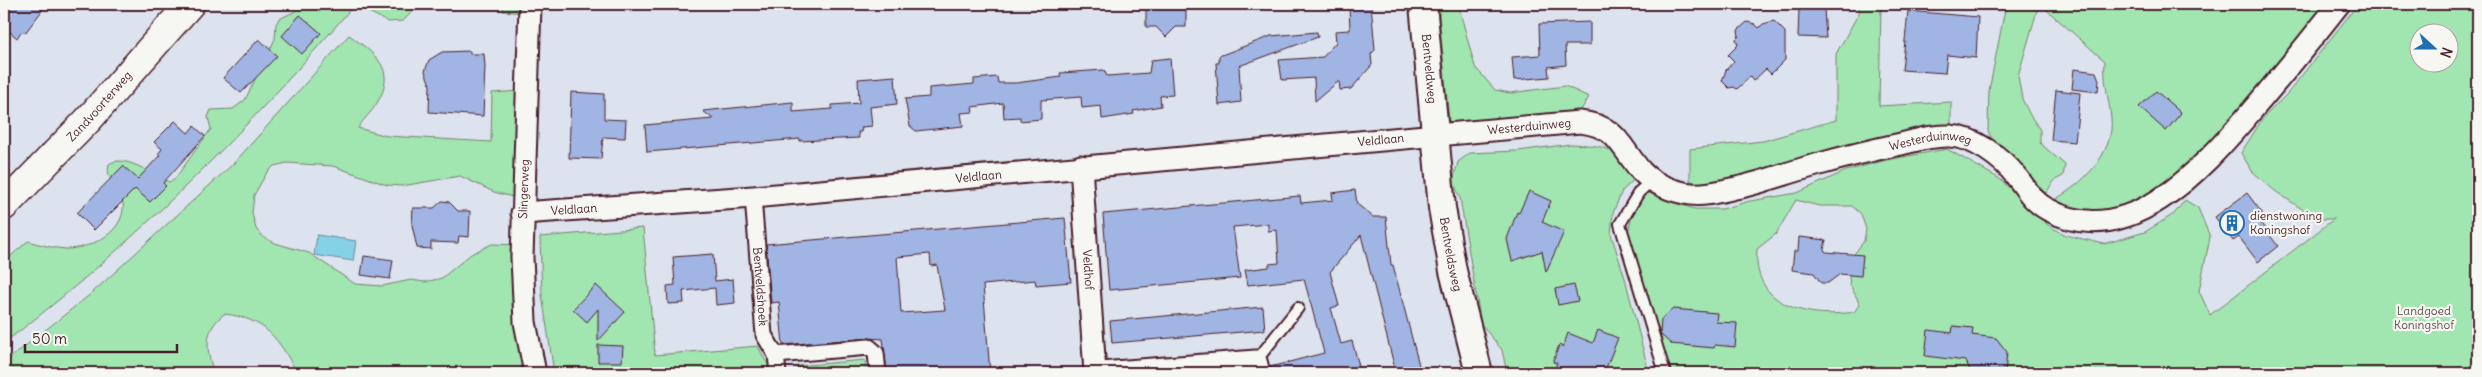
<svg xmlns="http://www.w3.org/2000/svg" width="2482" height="377" viewBox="0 0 2482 377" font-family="Delius,sans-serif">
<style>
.green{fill:#a1e5b0;stroke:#76826e;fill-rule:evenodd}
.water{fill:#85d1e5;stroke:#6d8a9b}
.building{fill:#a0b5e3;stroke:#4a1f2b;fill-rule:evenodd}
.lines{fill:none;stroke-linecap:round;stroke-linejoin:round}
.service-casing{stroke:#4a1f2b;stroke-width:14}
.pedestrian-casing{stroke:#4a1f2b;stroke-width:19}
.minor-casing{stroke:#4a1f2b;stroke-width:25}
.tertiary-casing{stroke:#4a1f2b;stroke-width:30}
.primary-casing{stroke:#4a1f2b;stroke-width:31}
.service{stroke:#f6f6f2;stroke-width:10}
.pedestrian{stroke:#f6f6f2;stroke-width:15}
.minor{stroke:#f6f6f2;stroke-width:21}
.tertiary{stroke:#f6f6f2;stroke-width:26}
.primary{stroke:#f6f6f2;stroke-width:28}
.labels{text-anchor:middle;stroke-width:4.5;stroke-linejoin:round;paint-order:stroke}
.street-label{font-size:12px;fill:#4a1f2b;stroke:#f6f6f2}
.poi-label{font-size:12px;fill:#4a1f2b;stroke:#f6f6f2;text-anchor:start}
.park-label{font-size:12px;fill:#60504c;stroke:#f6f6f2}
</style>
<rect width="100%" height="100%" fill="#dce2ee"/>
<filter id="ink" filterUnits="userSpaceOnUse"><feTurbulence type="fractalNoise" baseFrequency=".02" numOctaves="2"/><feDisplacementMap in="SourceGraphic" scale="10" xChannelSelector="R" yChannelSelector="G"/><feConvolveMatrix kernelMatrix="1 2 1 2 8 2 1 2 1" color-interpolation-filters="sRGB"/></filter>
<g filter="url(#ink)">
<g class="green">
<path d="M298 4H355C249 128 135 244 4 343V262L28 241C41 245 53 248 66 249 88 249 120 235 123 210 126 193 104 182 109 164 125 153 154 176 169 182L174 180 211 129 208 117 211 110 233 109 245 100 275 39 276 24 279 19 294 12Z"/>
<path d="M376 4H420L403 21 388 22 369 12Z"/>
<path d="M503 4H524L523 13 503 11Z"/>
<path d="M1438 4H1458L1475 67 1495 90 1510 93 1565 86 1589 97 1578 115 1454 124 1449 121Z"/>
<path d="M1857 4H1881L1879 106 1951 102V126L1699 185 1690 180V149L1763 141 1836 120V54L1860 11Z"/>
<path d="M2006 4H2039L2018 76 2022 99 2030 115 2040 130V143L2065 165 2063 176 2055 180 2045 194 1994 143 1988 131 1989 91Z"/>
<path d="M2040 4H2332L2253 96 2172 179 2136 202 2118 208 2094 212 2073 209 2052 201C2081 186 2115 154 2111 118 2109 98 2103 81 2105 61Z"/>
<path d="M2358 4H2478V373H1668L1666 370 1661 344 1628 232 1634 208 1648 190 1664 200 1695 209H1722L1750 201 1797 193 1846 171 1886 160 1947 149 2000 179 2049 226 2066 235 2104 244 2145 232 2174 214 2185 200 2198 208 2210 237 2199 291 2210 315 2334 219H2321L2311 215 2275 191 2252 171 2241 153 2263 118 2288 93ZM2420 32H2450V62H2420ZM1796 200 1819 206H1852L1861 214 1866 229 1864 241 1852 257 1849 277 1850 285 1860 304 1854 312C1807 319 1752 306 1757 249L1776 234Z"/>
<path d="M349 35C375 54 398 69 377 103 372 112 363 119 358 128L387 136 491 142 492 93 521 91 520 199 494 192 460 176 402 186 387 185 333 166 287 163 274 166 266 174 254 195 252 213 256 229 263 237 275 243 309 253 355 284 382 286 411 280 425 282 442 278 471 254 492 244 521 245 537 373H297C279 339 265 318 224 314 203 331 206 349 214 373H4V363L92 293 234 163Z"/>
<path d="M1571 144C1609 146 1614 147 1637 177L1622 191 1613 213 1611 234 1625 278 1649 373H1507L1502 350 1481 324 1460 198 1453 181 1458 162 1470 153 1518 151Z"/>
<path d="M643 228 655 355 758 346 765 360 775 373H554L542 295 540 237Z"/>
<path d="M865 360 866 373H797V366Z"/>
</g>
<path class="water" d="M317 235 356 241 353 261 314 255Z"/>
<g class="building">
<path d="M4 4H47L25 33 22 31 17 38 4 27Z"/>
<path d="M1146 4H1186V27H1176L1166 37 1156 27H1146Z"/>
<path d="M1349 4H1371L1375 50 1371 54 1372 65 1351 89 1340 90 1339 81 1315 101 1314 78 1282 80 1279 60 1323 57 1336 42 1335 31 1350 30Z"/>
<path d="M1799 9H1824L1826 38 1798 37Z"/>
<path d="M1908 11 1978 17 1976 58 1947 55 1945 73 1902 70Z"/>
<path d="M300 15 321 33 302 54 282 36Z"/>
<path d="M1774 21 1785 32V60L1771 74 1766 69 1753 81 1750 77 1737 89 1734 87 1729 88 1722 81 1726 70 1734 61 1728 55 1738 45 1736 39 1739 36 1738 30 1747 22 1755 24 1759 28 1763 24Z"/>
<path d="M1590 22V45H1565L1566 65 1548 67 1549 77 1514 80 1512 57 1540 55 1539 24Z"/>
<path d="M1317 32 1318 37 1239 66 1241 102 1219 105 1216 63H1219V56L1271 36Z"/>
<path d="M259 39 277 56 241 93 223 78Z"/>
<path d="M470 51V54H484L485 66 483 116 429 112 430 85 425 71 429 60 442 52Z"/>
<path d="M1170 58 1173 95 1160 96 1161 106 1133 111 1134 114 1102 119 1101 106 1082 108 1081 97 1041 100V119L1020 121V117L1004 118 1003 103 972 107 973 112 961 113 963 126 916 131 910 126 905 99 929 97V88L974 84V79L997 77 998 83H1016L1061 77 1060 73 1104 70 1107 76 1149 73 1151 60Z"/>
<path d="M2074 69 2096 72 2099 80 2098 92 2072 89Z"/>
<path d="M895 76 897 104 870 107 872 126 862 127 861 132H858L859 138 800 141V139L647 152 645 125 713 119 703 111 793 102V112L832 109V105L859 103 858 79Z"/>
<path d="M2056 90 2080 93 2075 142 2051 140Z"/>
<path d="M2156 91 2181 113 2166 131 2139 107Z"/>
<path d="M571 92 604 94V119L626 120 625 138 603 137 601 159 569 158Z"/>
<path d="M175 121 188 133 194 126 205 136 163 183 166 186 150 202 135 189 94 230 77 213 123 166 138 179 160 155 158 154 162 149 154 142Z"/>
<path d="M1355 190 1357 204 1373 217H1386L1391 265H1393L1421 373H1396L1361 235 1330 272 1339 306 1331 308 1341 344 1352 341 1361 373H1271L1270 367 1324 353 1304 279 1248 285 1245 270 1269 267V264L1279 263 1277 230 1268 231V224L1233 227 1240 278 1109 290 1103 214 1300 196 1301 203 1333 200 1332 193Z"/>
<path d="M1529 191 1551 201 1542 222 1564 232 1546 272 1542 251 1512 261 1507 239 1517 212 1519 213Z"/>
<path d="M2247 193 2265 217 2259 221 2278 246 2258 262 2239 237 2233 241 2215 217Z"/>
<path d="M442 201 449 202 458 211H470L469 237 459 236 458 243 431 242V249L417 248 412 225 413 208H434Z"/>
<path d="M1065 218 1071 282 1036 285 1035 280 983 285 990 373H887L883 339 868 338 783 345 779 302 771 303 766 244ZM930 254 931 266 937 265 945 310 901 313 897 257Z"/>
<path d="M1799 237 1826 240 1824 250 1826 252 1863 255 1861 276 1840 274 1828 283H1821L1814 273 1792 270 1794 251H1798Z"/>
<path d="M713 254 715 281 733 279 735 303 716 305 715 288 683 291 684 303 668 304 667 286 675 285 673 257Z"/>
<path d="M364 256 393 260 390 279 361 275Z"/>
<path d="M596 285 625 312 598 341V309L587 322 573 309Z"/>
<path d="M1574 285 1578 301 1558 305 1555 289Z"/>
<path d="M1263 307 1265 330 1112 343 1110 321Z"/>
<path d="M1673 309 1717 313 1716 322 1737 323 1735 347 1715 345 1714 348 1671 344 1660 334 1661 319Z"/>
<path d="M1953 326 1973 328 1972 335 1996 338 2007 352 2005 373H1971L1966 361 1925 356 1928 330 1952 333Z"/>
<path d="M1598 330 1618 338 1604 373H1553L1557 363 1553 362 1559 345 1563 347 1568 333 1593 343Z"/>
<path d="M598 345 623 346 622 362H598Z"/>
</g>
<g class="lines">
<defs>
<g id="service">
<path d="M1652 180 1639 192 1620 224 1665 373"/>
<path d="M1256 361 1298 308"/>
</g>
<g id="pedestrian">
<path id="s1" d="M753 197 764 335 776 355 778 373"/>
<path d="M776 355 869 347 876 353 878 373"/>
</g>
<g id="minor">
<path d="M530 4 522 257 525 322 535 373"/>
<path id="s2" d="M1081 166 1095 373"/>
<path id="s3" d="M522 213 753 197 1580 122C1618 126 1620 147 1641 171 1653 184 1674 192 1691 194 1707 196 1724 190 1741 187 1766 181 1790 172 1816 165 1844 157 1872 150 1901 144 1917 140 1934 135 1950 136 1974 137 2002 158 2016 176 2026 188 2032 201 2047 209 2127 254 2202 169 2249 114 2280 78 2310 41 2339 4"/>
<path d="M1101 373 1256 361 1259 373"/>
</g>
<g id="tertiary">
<path id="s4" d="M1423 4 1442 208 1453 271 1479 373"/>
</g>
<g id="primary">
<path id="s5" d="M4 206 88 120 190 4"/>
</g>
</defs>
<use href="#service" class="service-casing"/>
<use href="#pedestrian" class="pedestrian-casing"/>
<use href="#minor" class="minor-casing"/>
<use href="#tertiary" class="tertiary-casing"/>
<use href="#primary" class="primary-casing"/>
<use href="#service" class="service"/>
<use href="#pedestrian" class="pedestrian"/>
<use href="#minor" class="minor"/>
<use href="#tertiary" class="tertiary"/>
<use href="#primary" class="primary"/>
</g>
</g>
<defs>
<symbol id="building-ring" viewBox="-11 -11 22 22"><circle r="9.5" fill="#f6f6f2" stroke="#1f6fb2" stroke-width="1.5"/><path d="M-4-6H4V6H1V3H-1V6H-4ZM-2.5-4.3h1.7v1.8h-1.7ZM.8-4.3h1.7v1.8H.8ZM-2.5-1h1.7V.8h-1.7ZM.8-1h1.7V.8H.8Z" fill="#1f6fb2"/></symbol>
</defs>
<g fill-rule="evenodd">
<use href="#building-ring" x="2218" y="209" width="28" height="28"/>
</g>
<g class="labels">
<g class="street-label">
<text dy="4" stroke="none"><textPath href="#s4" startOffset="65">Bentveldweg</textPath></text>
<text dy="4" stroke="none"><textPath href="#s5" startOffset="138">Zandvoorterweg</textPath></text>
<text dy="4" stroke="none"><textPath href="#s3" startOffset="1011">Westerduinweg</textPath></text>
<text dy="4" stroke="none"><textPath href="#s3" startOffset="862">Veldlaan</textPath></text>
<text dy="4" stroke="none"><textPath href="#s3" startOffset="1446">Westerduinweg</textPath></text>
<text dy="4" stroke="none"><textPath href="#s3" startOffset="458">Veldlaan</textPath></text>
<text transform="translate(524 189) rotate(-88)" y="4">Slingerweg</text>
<text dy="4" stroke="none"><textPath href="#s3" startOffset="52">Veldlaan</textPath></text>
<text dy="4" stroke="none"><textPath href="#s4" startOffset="252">Bentveldsweg</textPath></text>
<text dy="4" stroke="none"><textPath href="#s2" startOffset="104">Veldhof</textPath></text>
<text dy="4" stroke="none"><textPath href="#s1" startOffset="90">Bentveldshoek</textPath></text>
</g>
<g class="poi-label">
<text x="2250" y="220">dienstwoning<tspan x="2250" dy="14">Koningshof</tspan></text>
</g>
<g class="park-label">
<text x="2424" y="315">Landgoed<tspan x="2424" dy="14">Koningshof</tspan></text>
</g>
</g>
<rect width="2482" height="377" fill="none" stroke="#f6f6f2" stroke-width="20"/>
<rect x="10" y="10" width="2462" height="357" fill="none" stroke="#4a1f2b" stroke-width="2" filter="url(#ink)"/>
<g transform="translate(2434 48) rotate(111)"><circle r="24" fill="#f6f6f2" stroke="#b1a0a2"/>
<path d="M0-4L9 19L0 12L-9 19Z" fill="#1f6fb2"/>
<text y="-8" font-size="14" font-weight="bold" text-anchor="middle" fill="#4a1f2b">N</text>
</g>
<path d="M25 344v8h152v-8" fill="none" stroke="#4a1f2b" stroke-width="2.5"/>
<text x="32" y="344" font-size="15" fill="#4a1f2b" stroke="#f6f6f2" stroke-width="4" paint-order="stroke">50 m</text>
</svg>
